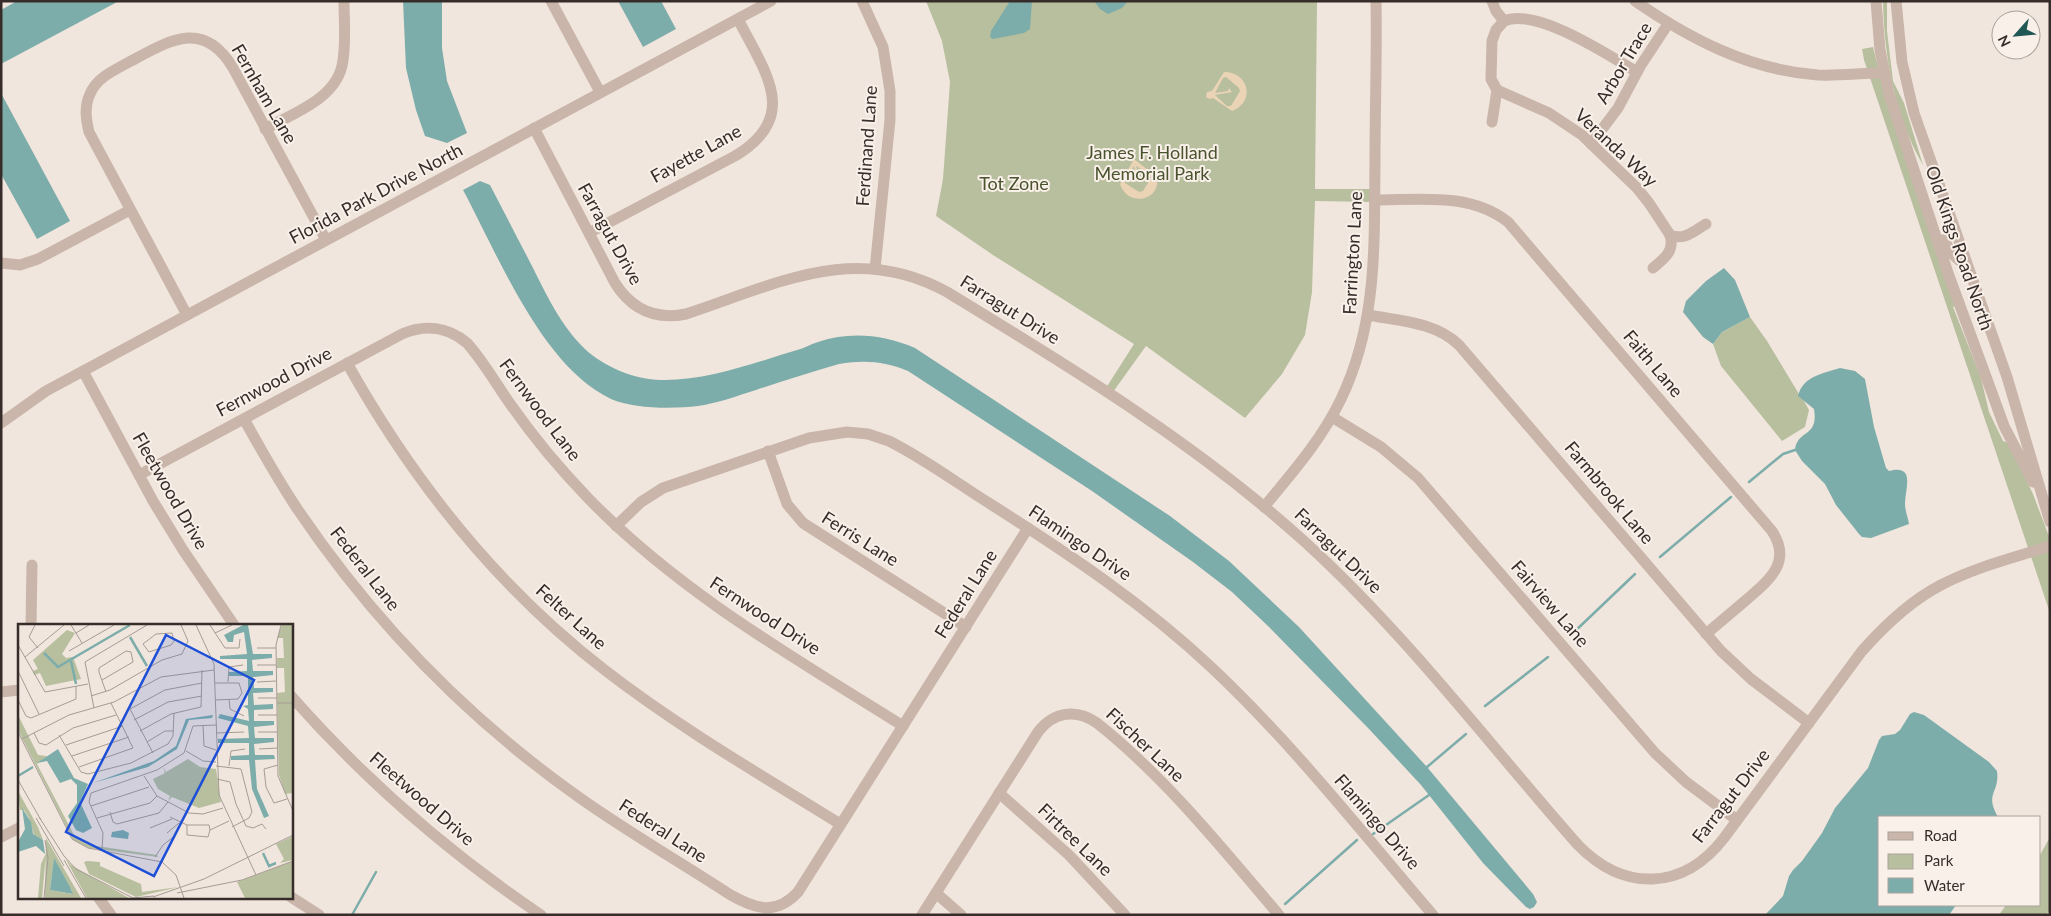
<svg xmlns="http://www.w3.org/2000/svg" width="2051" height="916" viewBox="0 0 2051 916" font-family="Lato,sans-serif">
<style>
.green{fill:#b7bf9e}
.sand{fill:#ebd3b5;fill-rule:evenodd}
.water{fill:#7dadaa}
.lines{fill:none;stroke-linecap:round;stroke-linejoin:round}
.stream{stroke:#7dadaa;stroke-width:2.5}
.minor{stroke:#c9b5a9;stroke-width:11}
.labels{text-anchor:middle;stroke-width:4;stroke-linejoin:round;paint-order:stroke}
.street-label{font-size:18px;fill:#362c29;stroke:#f9f0e9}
.park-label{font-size:18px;fill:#49532e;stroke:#f9f0e9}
.inset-river{fill:none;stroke:#7dadaa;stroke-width:2.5}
.inset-road{fill:none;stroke:#a69c95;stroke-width:1}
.view{fill:#1d4ed8;fill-opacity:0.15;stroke:#1d4ed8;stroke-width:2.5}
.inset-edge{fill:none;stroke:#362c29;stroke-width:2.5}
</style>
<rect width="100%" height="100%" fill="#f1e6dd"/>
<g class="green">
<path d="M926 1H1317L1315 189H1370V202L1315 201 1312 292 1305 335 1282 374 1245 418 1146 346 1113 392 1106 388 1134 344 993 255 936 216 943 179 950 82 942 41Z"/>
<path d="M1883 1H1887V31L1893 81 1904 103 1923 165C1895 117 1884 57 1883 1Z"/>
<path d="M1873 47 1885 94 1955 306 1953 307 1981 378 1989 412 2003 441 2008 443 2033 494 2050 539V613L1864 60 1862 49Z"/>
<path d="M1750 317 1767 341 1799 394V396L1804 401 1809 410 1805 427 1782 441 1721 366 1713 344 1722 332Z"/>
<path d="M2050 837 2049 911 2046 915H1999L2006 905H2040V855Z"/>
</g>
<g class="sand">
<path d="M1224 72C1249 72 1256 102 1232 111L1213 98 1210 99 1206 97 1207 92 1212 91ZM1226 77 1239 88 1240 91 1231 106H1227L1215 95 1232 92 1229 88 1228 91 1215 93 1223 78Z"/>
<path d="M1134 159 1157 177C1161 202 1127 207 1120 184ZM1134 166 1137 182 1140 181 1136 166 1150 174 1151 178 1143 191 1139 192 1125 183V180Z"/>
</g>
<g class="water">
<path d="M17 1H119L1 64V10Z"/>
<path d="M403 1H442V48L447 81 467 133 447 143 425 136 416 110 406 68Z"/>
<path d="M618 1H661L676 29 643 47Z"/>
<path d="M1010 1H1032L1030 29 1024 33 993 39 990 37 991 31Z"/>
<path d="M1094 1H1128L1122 8 1108 14 1100 9Z"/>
<path d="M1 93 70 221 37 239 1 174Z"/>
<path d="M480 181 490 185C504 212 518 239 532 266 546 294 561 326 585 349 603 366 635 380 661 380 706 381 754 363 797 350 805 348 811 344 818 342 851 331 884 335 915 348L1170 516 1229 561 1299 627 1427 767 1533 894 1537 902 1534 907 1530 909 1526 907 1483 863 1421 785 1369 729 1268 626 1232 592 1193 562 1092 491 908 371C884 361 864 360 839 364 811 372 783 381 756 390 737 396 718 403 698 406 674 409 633 409 611 399 542 367 498 255 463 190Z"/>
<path d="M1724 268 1735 280 1750 317 1722 332 1713 344 1703 337 1683 312 1686 301 1706 281Z"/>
<path d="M1840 368 1855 371 1865 379 1874 427 1886 468 1889 471C1916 464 1905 489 1905 504 1905 511 1908 517 1909 524L1871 538 1862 537 1859 534 1836 505 1825 484 1802 461 1795 450C1797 429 1819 438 1814 409L1798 396C1803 376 1822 374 1840 368Z"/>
<path d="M1914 712 1924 715 1989 762 1997 771C2000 793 1984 793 1998 817H1880V905H1956L1949 915H1765L1783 896 1789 876 1793 870 1802 861 1822 833 1835 808 1868 768 1879 740 1882 736 1895 734 1900 730 1910 714Z"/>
</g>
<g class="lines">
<g class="stream">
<path d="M1749 482 1783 454 1795 450"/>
<path d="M1660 557 1731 497"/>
<path d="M1572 634 1635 574"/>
<path d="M1485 706 1548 657"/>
<path d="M1427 767 1466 734"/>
<path d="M1373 834 1429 795"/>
<path d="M1285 904 1357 840"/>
<path d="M352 915 376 872"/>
</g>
<g class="minor">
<path d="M551 1 600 92"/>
<path d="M862 1 883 47 890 91V120L875 269"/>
<path d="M1635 1C1690 39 1749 70 1818 75 1840 76 1862 73 1884 73"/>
<path d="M1876 1 1880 50 1889 94 1948 273 1992 393 2004 426 2033 482"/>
<path d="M1896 1 1902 62 1914 113 2007 377 2050 522"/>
<path d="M1504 21C1536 7 1608 55 1637 72"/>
<path d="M1497 90 1549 113 1582 135 1637 188 1649 203 1670 235"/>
<path d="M1492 122 1497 90 1491 79 1492 41 1496 30 1504 21 1496 11 1492 1"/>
<path d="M534 128 615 283C632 310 656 320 686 314 777 284 855 241 947 292 1072 368 1197 444 1305 542 1406 634 1488 743 1578 845 1624 892 1683 891 1724 838L1862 651C1885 625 1910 601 1941 585 1975 567 2014 558 2050 546"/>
<path d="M265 129C294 113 339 98 343 60 346 41 344 20 344 1"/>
<path d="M1591 144 1618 108 1641 65 1668 24"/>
<path d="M1374 200C1419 200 1470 192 1508 222L1772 531C1793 563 1768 581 1745 601 1732 612 1719 623 1706 634"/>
<path d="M589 233 735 156C802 116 764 71 738 19"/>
<path d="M1945 239C1949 253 1955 258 1967 266"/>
<path d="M1 263 20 265 38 259 130 210"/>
<path d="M1653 268C1664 259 1675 251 1670 235 1684 241 1694 231 1706 224"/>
<path d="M187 315 89 132C86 119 84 107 90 94 97 77 115 70 131 61 170 40 204 19 233 68L326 240"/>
<path d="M1368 315C1400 321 1435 322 1459 345L1721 651 1751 679 1809 723"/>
<path d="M347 363C413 481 498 588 606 671 680 728 761 775 840 824"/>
<path d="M83 371 153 501 183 550 234 625"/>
<path d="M1332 417 1381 447 1418 478 1655 753 1686 782 1737 820"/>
<path d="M244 419C260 448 277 478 296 507 372 620 468 719 580 798 628 832 680 862 729 894 755 909 776 916 798 892L1028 528"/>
<path d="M1 423 46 391 771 1"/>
<path d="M768 451 787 504 803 523 966 627"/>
<path d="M139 475 402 334C425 324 448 327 467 343 484 362 496 384 511 405 534 438 560 469 588 498 679 592 793 657 903 726"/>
<path d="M1264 507C1293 472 1322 439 1341 399 1378 322 1374 244 1375 161 1375 108 1377 54 1376 1"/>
<path d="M616 526 641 502 663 488 809 438 847 432 868 434 889 441C925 459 958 484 992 505 1069 554 1144 604 1211 667 1292 743 1361 831 1433 915"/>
<path d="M31 625 32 565"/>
<path d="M1 692 19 690"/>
<path d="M291 696C365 780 449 853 541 915"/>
<path d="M999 793 1069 855 1125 915"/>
<path d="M1 837 19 828"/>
<path d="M936 893 961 915"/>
<path d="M98 897 111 915"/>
<path d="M291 897 319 915"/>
<path d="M922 915 1038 732C1053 712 1076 708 1097 723 1166 778 1222 848 1279 915"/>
</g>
</g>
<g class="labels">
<g class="street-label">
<text transform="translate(1624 63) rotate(-59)" y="6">Arbor Trace</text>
<text transform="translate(264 94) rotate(60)" y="6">Fernham Lane</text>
<text transform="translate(867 146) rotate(-86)" y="6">Ferdinand Lane</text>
<text transform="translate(1616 148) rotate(43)" y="6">Veranda Way</text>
<text transform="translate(696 154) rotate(-29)" y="6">Fayette Lane</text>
<text transform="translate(376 194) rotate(-28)" y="6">Florida Park Drive North</text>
<text transform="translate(610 234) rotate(61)" y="6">Farragut Drive</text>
<text transform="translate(1959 248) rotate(71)" y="6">Old Kings Road North</text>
<text transform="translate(1353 253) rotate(-87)" y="6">Farrington Lane</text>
<text transform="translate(1010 310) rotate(32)" y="6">Farragut Drive</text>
<text transform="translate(1653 364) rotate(50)" y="6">Faith Lane</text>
<text transform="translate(274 382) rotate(-28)" y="6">Fernwood Drive</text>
<text transform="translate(540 410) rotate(53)" y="6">Fernwood Lane</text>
<text transform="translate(170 491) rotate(60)" y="6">Fleetwood Drive</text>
<text transform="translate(1609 493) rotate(50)" y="6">Farmbrook Lane</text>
<text transform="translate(860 539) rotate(32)" y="6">Ferris Lane</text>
<text transform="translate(1080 543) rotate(34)" y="6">Flamingo Drive</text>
<text transform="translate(1338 551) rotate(44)" y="6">Farragut Drive</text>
<text transform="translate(365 569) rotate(52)" y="6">Federal Lane</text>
<text transform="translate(966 594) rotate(-58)" y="6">Federal Lane</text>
<text transform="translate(1550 604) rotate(49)" y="6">Fairview Lane</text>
<text transform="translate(765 616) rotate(33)" y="6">Fernwood Drive</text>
<text transform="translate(571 617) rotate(42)" y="6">Felter Lane</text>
<text transform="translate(1145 745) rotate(43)" y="6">Fischer Lane</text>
<text transform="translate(1731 796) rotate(-52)" y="6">Farragut Drive</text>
<text transform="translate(422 799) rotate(41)" y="6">Fleetwood Drive</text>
<text transform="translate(1377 822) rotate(49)" y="6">Flamingo Drive</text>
<text transform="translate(663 831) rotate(33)" y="6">Federal Lane</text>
<text transform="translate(1075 840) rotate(44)" y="6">Firtree Lane</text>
</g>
<g class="park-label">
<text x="1152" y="159">James F. Holland<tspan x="1152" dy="21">Memorial Park</tspan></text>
<text x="1014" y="190">Tot Zone</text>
</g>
</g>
<g transform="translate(18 624)">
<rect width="275" height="275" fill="#f1e6dd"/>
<path d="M264 1H275V169L267 170 261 151 259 69 267 68 266 44H259V34H266L265 14H259ZM49 6 57 9 44 30 48 34 55 33 63 55 28 62 22 49 16 51 15 47 20 45 15 36ZM0 91 20 131 29 132 19 140 57 213 72 221 139 231 140 233 71 224 55 216 0 106ZM170 135 182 143 198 145 203 178 181 184 154 173 150 177 152 172 140 165 135 155 147 149 145 143 148 148ZM0 167 20 203 25 216 16 211 11 194 6 186H2ZM275 212V236L262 239 266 235 258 220ZM28 214 63 274H27ZM36 235 54 267V270L32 266ZM28 229 24 274H20L23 240ZM47 234 53 241 111 274H69ZM69 237 82 238V242L123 260 124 268 161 263 118 273 71 250 66 238ZM275 237V274H227L219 258Z" fill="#b7bf9e" fill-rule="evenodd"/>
<path d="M225 1H230L235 30H254V34L234 36 235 47H255V51L235 53 236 64H255V68L235 69 236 81 255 80V85L236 86V97H256V101L236 103 237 114H256V118L236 120 237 131H256L257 135 237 136 239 165 251 192 246 194 234 165 231 136H213V132L231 131V119H200V115L231 114 230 102 200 94 202 90 231 97 230 85 225 82 230 81V52H211V48L229 47V35H202V32L229 30 226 8 216 11 215 18H210L206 11ZM195 91 194 94 171 96 159 125 130 143 75 159 136 137 158 122 168 95ZM40 125 56 154 70 160 62 178 74 204 65 209 58 206 50 192 59 179V161L53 155 42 159 29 137 19 139ZM4 184 13 198 15 210 25 216 27 230 18 222 0 228V218L7 205ZM105 206 111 209 110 215 93 213 94 208ZM36 234 52 263 55 270 32 266Z" fill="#7dadaa"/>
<path class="inset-river" d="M112 13 129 42M26 29 40 43 112 1M53 37 58 60M0 152 15 143M245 229 251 242 258 239"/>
<path class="inset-road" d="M17 1 11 13 20 24M53 1 64 19M178 1 196 40 201 171 238 251M192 1 207 24H221L222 15M263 1 258 21 260 152 275 187M58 9 71 1M154 9 156 17 153 21 131 28 125 20 138 10ZM197 9 214 1M0 21 27 68 70 60M239 24H258M51 27 96 1M7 33 46 1M239 41H258M0 47 21 90M84 56 115 38 113 28 108 27 81 44V48L88 68M210 58 211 43 225 41M239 58 258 57M197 59H221L224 69 220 75 197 76M73 72 92 66 144 36 164 30 170 17 163 1M240 74H259M211 75 212 85 226 92M0 76 8 92 13 94 58 75V62M259 79H275M76 84 67 38 129 1M240 91H259M116 96 150 78 184 72M185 101 186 122 198 126M122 107 153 90 183 83 184 46M0 108 54 215 70 224 144 238 158 251 166 274M240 108H259M16 109 21 119 28 121 55 104 98 91M198 109 226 108M41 111 63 148 70 150 113 139 150 120 155 112 156 89M4 115 51 91 96 78 143 53 196 46M129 118 147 107H155M48 121 105 102M241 125 260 124M168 127 185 137 198 138M135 129 112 85 147 66 184 59M54 132 111 113M260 141 246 145 248 163 256 179 269 175M198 142 223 145 234 188 231 194 214 203M211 142 213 127 227 125M61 143 115 124 93 79M126 152 139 172 171 189 185 190 205 184M199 155 212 158 218 180 228 202 235 204 244 200 248 205M0 156 23 196M73 182 131 163M92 188 95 198 99 200 141 189 150 178M21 193 46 232 58 245 115 274 136 272M152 193 169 201H191L192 206 211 197M18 194 46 242M79 194 132 179 139 172M169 201V211L190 213 192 206M132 204 154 195M149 209 161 199M84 226 85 209 71 178 73 169 139 146 166 129 175 102 198 101M137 233 145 221 158 211M46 236 68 274M159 269 224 256 275 237M135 273 186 255 275 211M26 274 30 234 27 216"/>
<path class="view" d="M148 11 236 56 136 252 48 208Z"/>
<rect width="275" height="275" class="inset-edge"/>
</g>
<rect width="2051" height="916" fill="none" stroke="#362c29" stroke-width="5"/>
<rect x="1878" y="816" width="162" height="90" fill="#f9f0e9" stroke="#aba29c"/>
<rect x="1888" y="832" width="25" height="8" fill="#c9b5a9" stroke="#aba29c"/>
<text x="1924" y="841" font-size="15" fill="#362c29">Road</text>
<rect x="1888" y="854" width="25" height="15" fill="#b7bf9e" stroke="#aba29c"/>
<text x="1924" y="866" font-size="15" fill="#362c29">Park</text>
<rect x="1888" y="878" width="25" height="15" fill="#7dadaa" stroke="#aba29c"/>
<text x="1924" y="891" font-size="15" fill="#362c29">Water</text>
<g transform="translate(2016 35) rotate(243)"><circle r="24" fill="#f9f0e9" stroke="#aba29c"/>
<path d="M0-4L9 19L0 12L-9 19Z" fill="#205654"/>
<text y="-8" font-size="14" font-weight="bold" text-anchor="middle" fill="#362c29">N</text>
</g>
</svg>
